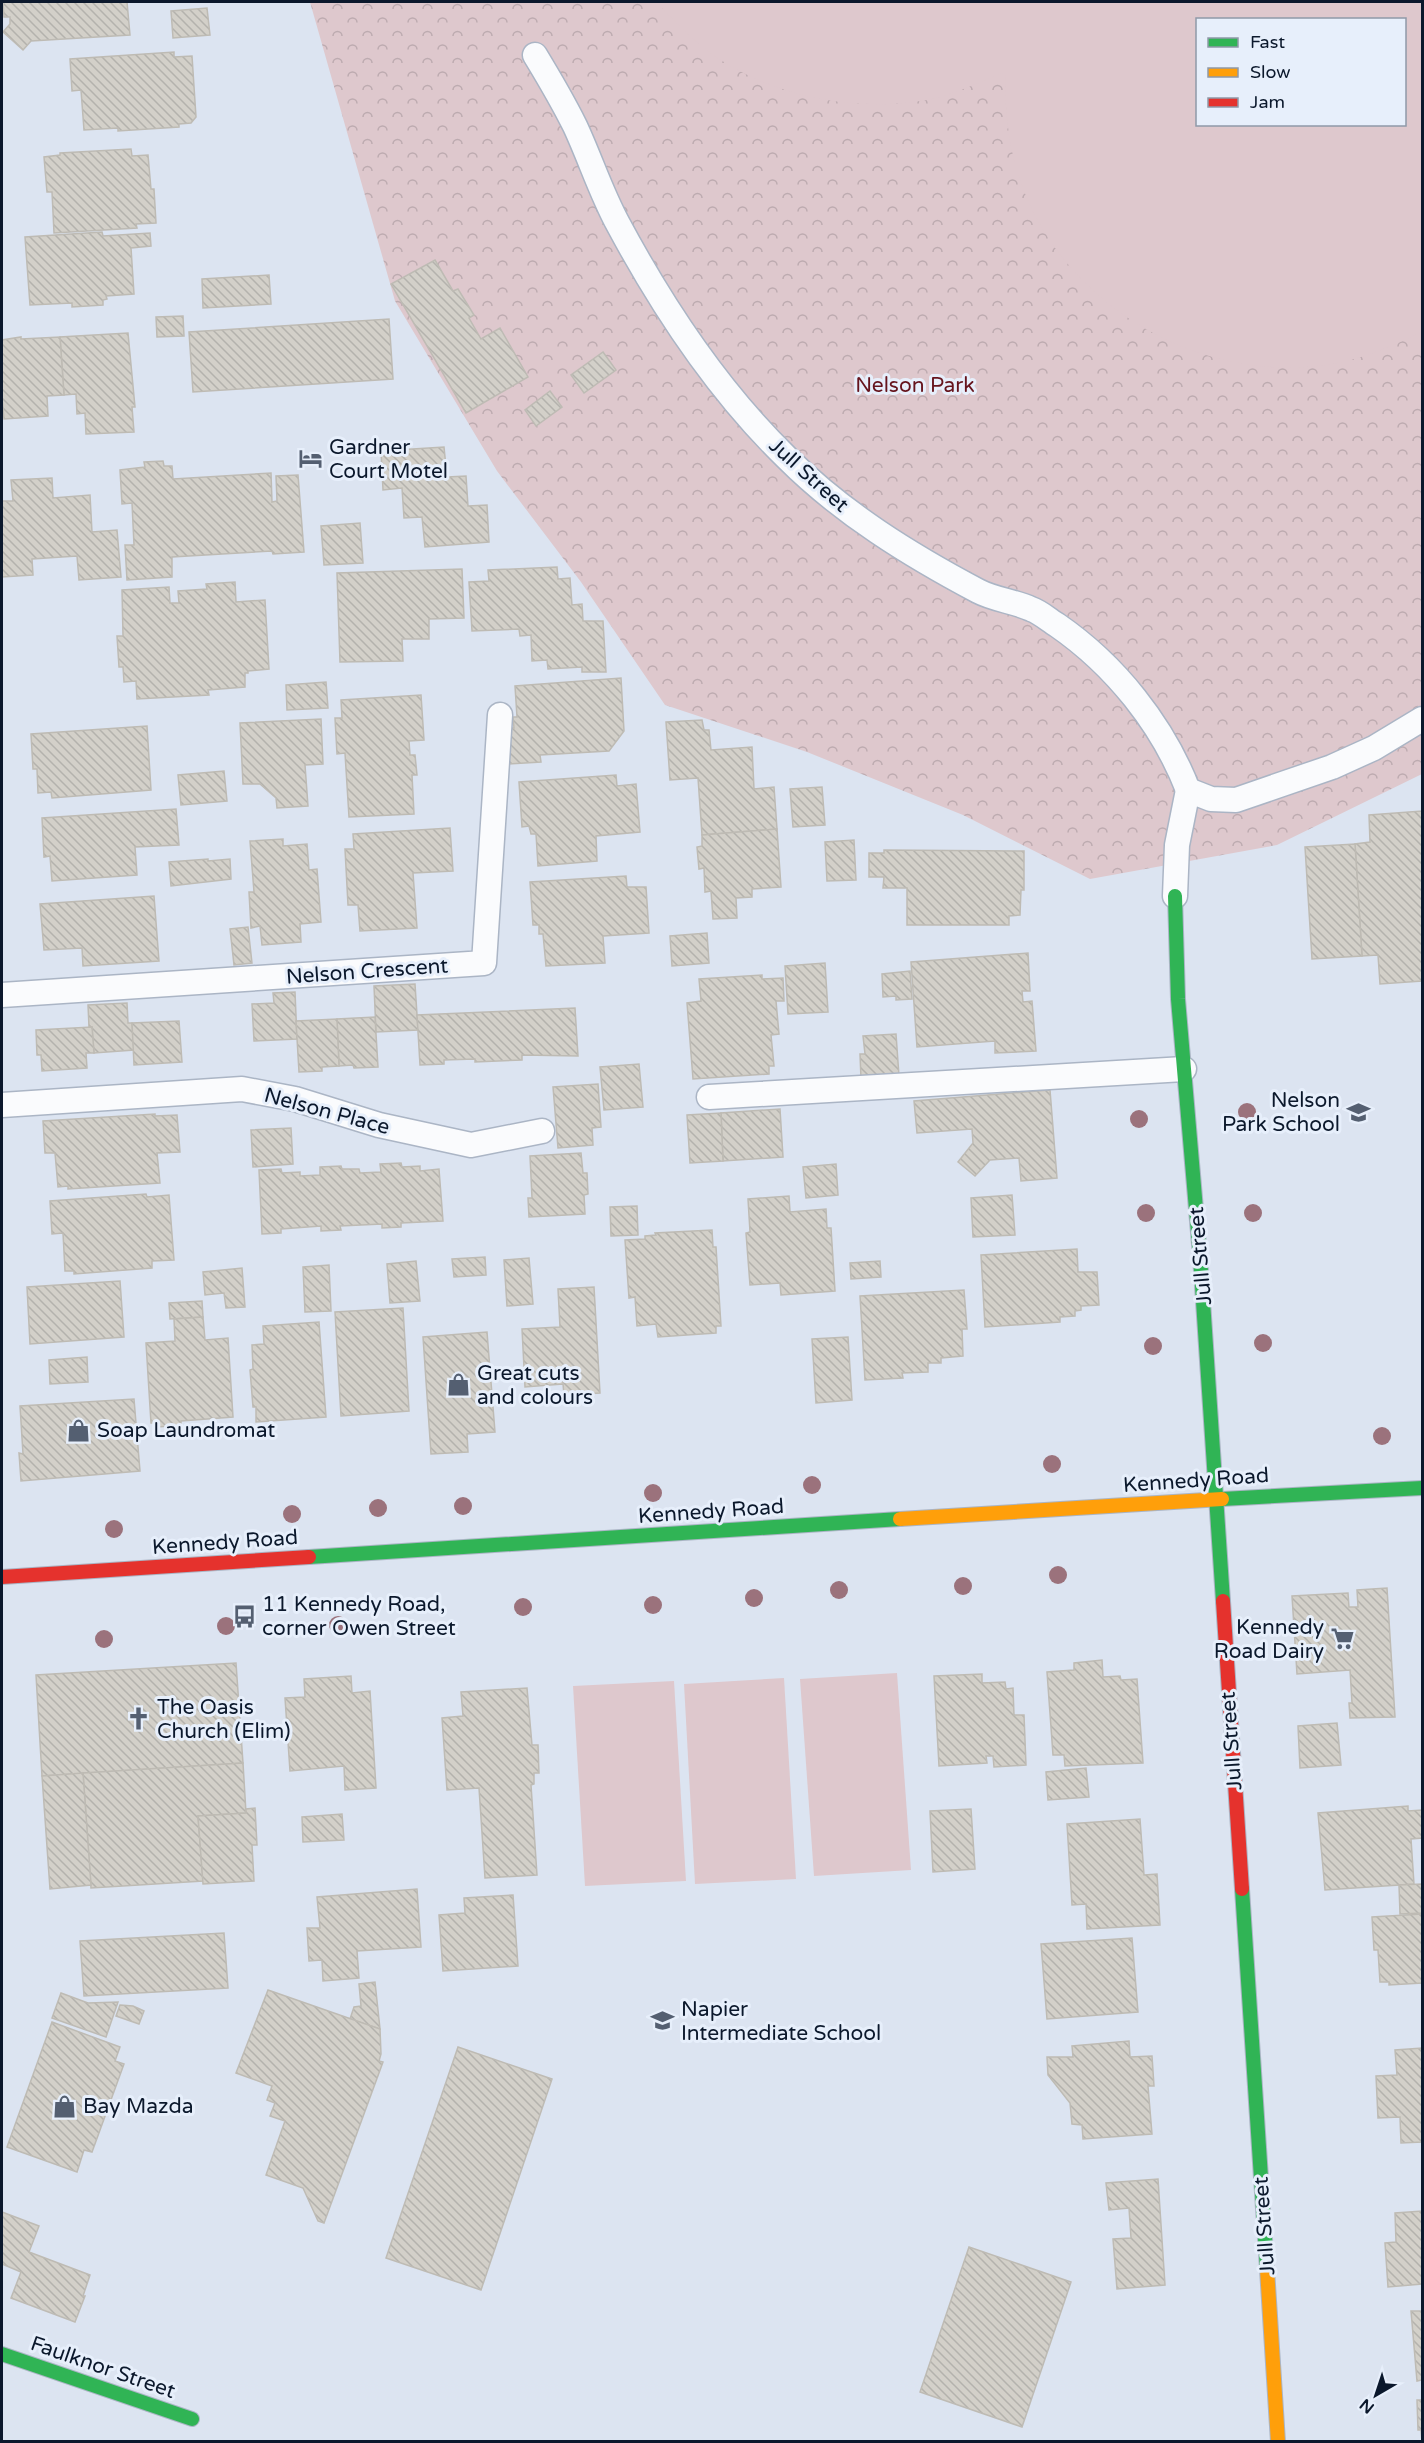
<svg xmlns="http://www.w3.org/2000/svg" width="1424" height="2443" viewBox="0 0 1424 2443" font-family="'Varela Round',sans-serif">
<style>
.park{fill:url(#park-crowns);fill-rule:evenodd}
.garden{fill:#dec8cd;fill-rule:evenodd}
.building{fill:url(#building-back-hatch);stroke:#bebbb4;stroke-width:1.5}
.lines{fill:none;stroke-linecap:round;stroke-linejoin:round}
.lane-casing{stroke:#abb5c5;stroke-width:27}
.fast-casing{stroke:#abb5c5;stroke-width:16}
.slow-casing{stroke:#abb5c5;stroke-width:16}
.jam-casing{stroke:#abb5c5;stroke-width:16}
.lane{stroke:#fafbfd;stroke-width:24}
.fast{stroke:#30b455;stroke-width:14}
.slow{stroke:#ff9f0a;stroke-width:14}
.jam{stroke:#e5322d;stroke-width:14}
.tree{fill:#9b727c}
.labels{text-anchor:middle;stroke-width:6;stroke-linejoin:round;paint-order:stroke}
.park-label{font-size:21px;fill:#65141d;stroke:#e7effb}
.poi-label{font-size:21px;fill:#0b182c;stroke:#e7effb;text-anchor:start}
.street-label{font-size:21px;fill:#0b182c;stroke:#e7effb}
</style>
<defs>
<pattern id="park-crowns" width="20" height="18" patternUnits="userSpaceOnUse" patternTransform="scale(1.5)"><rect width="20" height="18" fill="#dec8cd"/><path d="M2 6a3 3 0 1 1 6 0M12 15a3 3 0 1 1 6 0" fill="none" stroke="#bdabb0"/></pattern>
<pattern id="building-back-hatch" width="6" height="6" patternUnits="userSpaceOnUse" patternTransform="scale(1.5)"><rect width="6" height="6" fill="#d3d0c9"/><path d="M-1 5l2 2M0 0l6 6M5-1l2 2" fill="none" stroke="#b4b2ad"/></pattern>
</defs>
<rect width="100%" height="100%" fill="#dce4f1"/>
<path class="park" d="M310 2H1422V774L1277 845 1090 879 963 815 807 752 665 705 581 582 497 471 395 301ZM1198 20H1404V124H1198Z"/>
<g class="garden">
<path d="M656 2H1422V332C1396 344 1370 356 1342 362 1210 390 1066 310 1021 183 1008 147 1005 110 1005 72 979 82 954 95 927 100 856 112 777 98 716 57 693 41 675 22 656 2ZM1198 20H1404V124H1198Z"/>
<path d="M897 1673 911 1870 814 1876 800 1679Z"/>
<path d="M784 1678 796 1879 695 1884 684 1684Z"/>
<path d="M674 1681 686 1881 585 1886 573 1686Z"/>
</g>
<g class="building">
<path d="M3 2H127L130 35 31 41 23 50 3 32 10 24V17H4Z"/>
<path d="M207 8 210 35 173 38 171 11Z"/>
<path d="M174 52V57L192 56 196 117 191 123 179 124V127L118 131V128L84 130 81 90 72 91 70 59Z"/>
<path d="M131 149 132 156 148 155 151 189H154L156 223 136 224 137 228 54 233 52 192H47L44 157 60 155V153Z"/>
<path d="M102 232 103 236 150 233 151 246 131 248 134 294 106 296 107 299 103 300V305L72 307V303L30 305 25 237Z"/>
<path d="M435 260 453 291 458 289 474 315 469 318 481 339 500 328 528 377 466 413 391 284Z"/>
<path d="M269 275 271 304 203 308 202 279Z"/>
<path d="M183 316 184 336 157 337 156 317Z"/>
<path d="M389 319 393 379 193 392 189 332Z"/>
<path d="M128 333 135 407H132L134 432 86 434 85 413 77 414 76 394 64 395 60 337Z"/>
<path d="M21 337V339L60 337 64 395 47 396 48 416 4 419 2 398V340Z"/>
<path d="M603 352 616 370 584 393 571 375Z"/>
<path d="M550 391 562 407 536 426 525 410Z"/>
<path d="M444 447 447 477 466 476 468 506 487 505 489 542 425 547 422 517 404 518 402 488 383 490 381 451Z"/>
<path d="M163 461 164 466H172L173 479 271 473 272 502 277 501 276 476 298 475 304 552 273 554 272 551 172 557V577L127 580 125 545H134L132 503 122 504 120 470 145 467 144 462Z"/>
<path d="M52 478 53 498 90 495 92 532 117 530 121 577 79 580 77 556 32 559 33 575 2 577V501H13L11 480Z"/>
<path d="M360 523 363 563 324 565 321 526Z"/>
<path d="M557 567 558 579 570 578 572 605 582 604 583 621H603L606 672H582V667L548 669 547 660 532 661 531 635 520 636 519 629 472 631 469 582 489 581 488 570Z"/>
<path d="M462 569 464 618 429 619V639H402L403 661 340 662 337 573Z"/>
<path d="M235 582 236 602 265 600 269 669 248 671V673H245V687L208 690 209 695 137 699 136 681 124 682 123 667H119L117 636H123L122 590 169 587 170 603H179L178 591 207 589 206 584Z"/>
<path d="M621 678 624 731 609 751 540 755 541 762 508 764 505 728H514L513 717H517L515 686Z"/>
<path d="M326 682 328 708 287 710 286 685Z"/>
<path d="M421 695 424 740 409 741 410 755H415L417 775H412L414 814 349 817 345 753 337 754 335 718H342L341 700Z"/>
<path d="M321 719 323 764 305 765 308 806 277 808 276 798 260 784H243L240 723Z"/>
<path d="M702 720 704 730H709L711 750 752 747 754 789 774 787 777 829 702 835 698 778 670 780 666 722Z"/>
<path d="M147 726 151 790 52 798 51 792 38 793 37 769H33L31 734Z"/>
<path d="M224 771 227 801 181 805 178 775Z"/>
<path d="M616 775 617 786 636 784 640 832 596 836 597 861 538 866 536 834H531L529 826 522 827 519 782Z"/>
<path d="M822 787 825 825 793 827 790 789Z"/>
<path d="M176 809 179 845 135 847 137 875 52 881 50 856 44 857 42 818Z"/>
<path d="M1422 811V981L1380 984 1378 955 1362 956 1355 844 1370 842 1369 815Z"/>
<path d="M450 828 453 871 413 873 417 928 360 931 358 905H348L345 849H354L353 834Z"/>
<path d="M777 829 781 887 752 889V897L736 898 737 918 713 919 711 891 705 892 704 868 699 869 697 847 702 846V835Z"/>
<path d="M283 839V846L307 844 309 870 317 869 321 922 300 924 301 942 262 945 260 926 251 928 249 892H254L250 841Z"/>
<path d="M854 840 856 880 827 881 825 842Z"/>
<path d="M1355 844 1362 956 1312 959 1305 847Z"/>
<path d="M884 850 1024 851V890H1021L1020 915 1009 916V925H907V888H883L884 877H869V853H884Z"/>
<path d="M208 859V861L230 859 231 879 171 886 169 862Z"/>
<path d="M626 876 627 887H646L649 933 603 936 605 963 546 966 543 934H539V925H533L530 882Z"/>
<path d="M154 896 159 961 83 966 82 948 44 950 40 904Z"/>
<path d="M248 927 252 963 234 965 230 929Z"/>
<path d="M707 933 709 963 672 966 670 936Z"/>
<path d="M1028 953 1030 991H1022L1023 1002 1032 1001 1036 1051 995 1053V1041L917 1047 911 962Z"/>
<path d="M825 963 828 1012 788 1014 785 966Z"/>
<path d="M910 971 912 999 896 1000V996L883 997 882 974Z"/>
<path d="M762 975V979L783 978 784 1001H776L779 1034 771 1035 774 1066H769V1074L693 1079 687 1003 701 1001 699 979Z"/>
<path d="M415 984 418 1030 376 1032 374 986Z"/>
<path d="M295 992 297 1039 254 1041 252 1004 274 1003 273 993Z"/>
<path d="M127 1003 128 1023H132L134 1050 94 1053 92 1027H89L88 1005Z"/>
<path d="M575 1008 578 1056 522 1055V1060L475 1062V1059L444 1060V1064L420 1065 417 1015Z"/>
<path d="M375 1017 378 1067 354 1068 353 1065 339 1066 337 1019Z"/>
<path d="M337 1019 339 1066 322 1067V1071L299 1072 296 1021Z"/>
<path d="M179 1021 182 1062 134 1065 132 1023Z"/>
<path d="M92 1027 94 1053H86L87 1068 42 1071 41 1055H37L36 1030Z"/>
<path d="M896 1034 899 1076 861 1079 860 1054H865L863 1036Z"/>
<path d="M639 1064 643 1107 604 1110 600 1067Z"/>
<path d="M598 1084 601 1127 592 1128 593 1145 558 1148 553 1087Z"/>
<path d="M1050 1090 1057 1178 1021 1181 1019 1158 990 1160 975 1176 958 1162 973 1143 972 1129 917 1133 914 1101Z"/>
<path d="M780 1109 783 1157 723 1161 721 1113Z"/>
<path d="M721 1113 723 1161 690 1163 687 1115Z"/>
<path d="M155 1114V1116L177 1115 180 1152 157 1153 160 1183 68 1189V1186L58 1187 55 1153H45L43 1121Z"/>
<path d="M291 1128 293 1164 253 1167 251 1130Z"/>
<path d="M581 1153 583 1173H587L588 1194 584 1195 585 1214 529 1217 528 1198H532L530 1156Z"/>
<path d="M401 1163 402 1167 420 1166V1171L439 1169 443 1221 401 1223V1227L382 1228V1224L340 1226 341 1230 321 1231V1226L281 1229V1233L262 1234 259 1170 281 1169 282 1173 300 1172V1176L320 1175V1167L341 1166 342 1169H359L360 1173 381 1172 380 1164Z"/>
<path d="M836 1164 838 1195 806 1198 803 1167Z"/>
<path d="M146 1194 147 1197 169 1195 174 1260 152 1261V1268L74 1274V1271H65L63 1233 52 1234 50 1201Z"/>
<path d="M1012 1195 1015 1235 973 1237 971 1198Z"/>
<path d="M789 1196 790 1212 826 1209 827 1228H831L835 1291 781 1295 780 1283 750 1285 746 1233 750 1232 748 1199Z"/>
<path d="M637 1206 638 1235 611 1236 610 1207Z"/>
<path d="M712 1230 713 1247H716L721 1326H716V1333L658 1337 656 1324 637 1326 635 1297 629 1298 625 1240 645 1239V1236L656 1235 655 1233Z"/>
<path d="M1077 1249 1078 1272H1097L1099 1305 1081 1306V1310L1075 1311V1316L1060 1317V1322L985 1327 981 1255Z"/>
<path d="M485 1257 486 1275 454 1277 452 1259Z"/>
<path d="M529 1258 533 1304 507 1306 504 1260Z"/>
<path d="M416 1261 420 1301 390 1303 387 1264Z"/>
<path d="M880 1261 881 1277 851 1279 850 1263Z"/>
<path d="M329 1265 331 1311 305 1312 303 1267Z"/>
<path d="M242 1268 245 1307 226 1308 224 1293 205 1295 203 1272Z"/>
<path d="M120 1281 124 1337 30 1344 27 1287Z"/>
<path d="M594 1287 600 1393 564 1395 563 1384 525 1387 522 1329 560 1327 558 1289Z"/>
<path d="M964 1290 967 1329H962L963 1356 941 1358V1363H928V1372L902 1373 903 1378 865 1380 860 1296Z"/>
<path d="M202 1301 203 1317 170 1319 169 1303Z"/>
<path d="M403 1308 409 1411 341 1416 335 1312Z"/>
<path d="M203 1317 205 1340 228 1338 233 1417 181 1421V1425L158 1427 157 1423H151L146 1343 175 1341 174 1319Z"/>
<path d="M319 1322 326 1417 256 1422V1407H253L250 1370 253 1369 252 1345 264 1344 263 1326Z"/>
<path d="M487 1332 495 1432 467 1434 468 1452 431 1454 423 1337Z"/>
<path d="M848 1337 852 1400 816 1403 812 1339Z"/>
<path d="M87 1357 88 1382 50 1384 49 1360Z"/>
<path d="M134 1399 140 1471 21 1481 19 1453 23 1454 20 1406Z"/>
<path d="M1387 1588 1395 1717 1350 1718 1349 1703H1352L1350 1670 1297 1674 1292 1596 1348 1593 1349 1607H1358L1357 1590Z"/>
<path d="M1102 1660 1103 1677 1120 1676 1121 1680 1137 1679 1143 1763 1065 1766 1064 1755H1053L1047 1672 1074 1670V1663Z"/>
<path d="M236 1663 243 1763 42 1776 36 1675Z"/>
<path d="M982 1674V1683L1005 1682 1006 1689 1013 1688 1014 1715H1024L1026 1765 994 1767 993 1756H986L987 1763 939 1766 934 1676Z"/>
<path d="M351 1676 352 1693 370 1691 376 1788 345 1790 344 1766 290 1771 285 1698 305 1697 304 1679Z"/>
<path d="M527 1688 532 1745H538L539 1773H534V1784L531 1785 537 1875 485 1878 479 1788 447 1790 442 1718 463 1716 461 1692Z"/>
<path d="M1337 1723 1341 1765 1300 1768 1298 1726Z"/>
<path d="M243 1763 246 1813 198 1816 203 1881 91 1888 83 1773Z"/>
<path d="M1086 1768 1089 1797 1048 1800 1046 1772Z"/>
<path d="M83 1773 91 1885 50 1889 42 1776Z"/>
<path d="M1408 1806V1811L1422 1810V1838L1411 1839 1414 1884 1325 1890 1318 1813Z"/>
<path d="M255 1808 257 1845H252L254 1881 203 1884 198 1816 246 1813V1809Z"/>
<path d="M971 1809 975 1869 933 1872 930 1811Z"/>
<path d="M342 1814 344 1840 303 1842 302 1817Z"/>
<path d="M1140 1819 1144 1875 1157 1874 1160 1925 1087 1929 1086 1904 1072 1905 1067 1824Z"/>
<path d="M1422 1884V1913L1400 1914 1399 1885Z"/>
<path d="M417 1889 421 1947 357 1951 359 1978 323 1981 322 1960 309 1961 307 1928H320L317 1897Z"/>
<path d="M513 1895 518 1966 443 1971 439 1915 465 1913 464 1898Z"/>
<path d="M1422 1914V1983L1389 1985V1982H1380L1378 1950H1374L1372 1917Z"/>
<path d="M224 1933 228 1988 84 1996 80 1941Z"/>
<path d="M1132 1938 1138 2012 1047 2019 1041 1944Z"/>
<path d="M375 1982 380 2029 350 2019 354 2007 361 2006 359 1984Z"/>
<path d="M268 1990 380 2029 381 2054 379 2061 383 2062 324 2223 318 2221 303 2188 266 2175 285 2121 270 2116 275 2103 267 2100 272 2086 236 2073Z"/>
<path d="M61 1993 88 2003 118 2002 106 2037 52 2018Z"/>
<path d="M120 2005 133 2006 144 2011 139 2024 116 2016Z"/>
<path d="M52 2022 120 2047 115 2061 124 2064 92 2152 84 2150 77 2172 7 2147Z"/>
<path d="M1129 2041 1130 2057 1152 2056 1154 2086H1148L1152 2134 1083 2139 1082 2125 1072 2124 1070 2103 1048 2075 1047 2057H1073L1072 2046Z"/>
<path d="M458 2047 552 2079 481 2290 386 2258Z"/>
<path d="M1422 2048V2142L1401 2143 1400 2117 1378 2118 1376 2076 1397 2075 1395 2050Z"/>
<path d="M1158 2179 1165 2285 1117 2289 1113 2239 1131 2238 1129 2208 1109 2210 1106 2183Z"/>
<path d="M1422 2211V2284L1388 2287 1385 2243 1396 2242 1395 2213Z"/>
<path d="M2 2212 39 2226 29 2252 90 2275 83 2296H85L75 2322 11 2298 21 2272 2 2264Z"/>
<path d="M969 2247 1071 2282 1022 2427 920 2392Z"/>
<path d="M1411 2311H1422V2380L1417 2381Z"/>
<path d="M1417 2400H1422V2442L1421 2430H1418Z"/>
</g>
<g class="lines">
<defs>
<g id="lane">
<path d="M535 55C549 78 563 102 575 126 590 158 601 193 618 224 663 308 718 391 787 458 842 513 910 555 978 591 995 600 1014 601 1031 609 1040 612 1049 620 1057 625 1115 665 1163 725 1188 790"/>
<path d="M1188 790 1211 799 1236 800 1332 767 1374 748 1422 719"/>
<path d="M1175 896 1177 845 1188 790"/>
<path d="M2 995 484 963 500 715"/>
<path d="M709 1097 1184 1069"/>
<path d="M2 1105 242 1089 295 1099 379 1125 471 1145 542 1131"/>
</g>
<g id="fast">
<path d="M1175 896 1178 999 1200 1256 1223 1601"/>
<path d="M1222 1499 1422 1488"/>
<path d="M309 1557 900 1519"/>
<path d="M1242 1889 1267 2269"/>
<path d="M2 2354 192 2419"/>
</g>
<g id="slow">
<path d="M900 1519 1222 1499"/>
<path d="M1267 2269 1278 2442"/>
</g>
<g id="jam">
<path d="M2 1577 309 1557"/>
<path d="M1223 1601 1242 1889"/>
</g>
</defs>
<use href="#lane" class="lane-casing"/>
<use href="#fast" class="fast-casing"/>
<use href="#slow" class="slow-casing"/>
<use href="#jam" class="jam-casing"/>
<use href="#lane" class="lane"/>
<use href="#fast" class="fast"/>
<use href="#slow" class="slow"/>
<use href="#jam" class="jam"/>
</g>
<g class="tree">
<circle cx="1247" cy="1112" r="9"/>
<circle cx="1139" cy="1119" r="9"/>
<circle cx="1146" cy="1213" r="9"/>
<circle cx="1253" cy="1213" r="9"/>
<circle cx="1263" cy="1343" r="9"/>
<circle cx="1153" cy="1346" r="9"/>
<circle cx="1382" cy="1436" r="9"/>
<circle cx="1052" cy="1464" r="9"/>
<circle cx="812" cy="1485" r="9"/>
<circle cx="653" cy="1493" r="9"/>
<circle cx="463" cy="1506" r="9"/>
<circle cx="378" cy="1508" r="9"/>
<circle cx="292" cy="1514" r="9"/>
<circle cx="114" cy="1529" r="9"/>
<circle cx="1058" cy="1575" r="9"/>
<circle cx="963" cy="1586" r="9"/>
<circle cx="839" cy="1590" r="9"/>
<circle cx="754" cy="1598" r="9"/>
<circle cx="653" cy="1605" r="9"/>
<circle cx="523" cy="1607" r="9"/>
<circle cx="338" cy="1625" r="9"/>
<circle cx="226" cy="1626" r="9"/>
<circle cx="104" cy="1639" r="9"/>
</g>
<defs>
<symbol id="hotel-bare" viewBox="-9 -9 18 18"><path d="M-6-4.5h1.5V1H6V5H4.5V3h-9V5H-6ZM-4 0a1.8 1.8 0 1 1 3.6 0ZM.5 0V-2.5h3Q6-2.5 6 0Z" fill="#545f71" stroke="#e7effb" stroke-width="2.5" paint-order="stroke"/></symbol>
<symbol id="school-bare" viewBox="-9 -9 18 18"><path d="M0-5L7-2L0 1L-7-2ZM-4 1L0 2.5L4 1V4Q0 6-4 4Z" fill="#545f71" stroke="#e7effb" stroke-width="2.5" paint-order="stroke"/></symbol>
<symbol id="shop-bare" viewBox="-9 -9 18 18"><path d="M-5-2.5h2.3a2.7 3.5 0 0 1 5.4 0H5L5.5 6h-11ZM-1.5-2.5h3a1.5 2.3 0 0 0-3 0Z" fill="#545f71" stroke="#e7effb" stroke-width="2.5" paint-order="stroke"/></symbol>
<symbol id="bus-bare" viewBox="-9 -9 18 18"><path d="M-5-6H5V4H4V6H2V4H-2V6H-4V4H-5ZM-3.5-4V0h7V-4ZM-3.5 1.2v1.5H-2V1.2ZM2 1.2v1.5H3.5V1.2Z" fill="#545f71" stroke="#e7effb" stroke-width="2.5" paint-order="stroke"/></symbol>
<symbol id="supermarket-bare" viewBox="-9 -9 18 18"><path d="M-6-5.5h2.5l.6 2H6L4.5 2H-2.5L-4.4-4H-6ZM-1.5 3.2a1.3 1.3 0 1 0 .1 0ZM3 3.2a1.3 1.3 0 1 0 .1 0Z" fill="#545f71" stroke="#e7effb" stroke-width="2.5" paint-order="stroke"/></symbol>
<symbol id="church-bare" viewBox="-9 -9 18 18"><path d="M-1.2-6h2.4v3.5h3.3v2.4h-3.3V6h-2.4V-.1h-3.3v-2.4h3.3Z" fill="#545f71" stroke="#e7effb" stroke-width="2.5" paint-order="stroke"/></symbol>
</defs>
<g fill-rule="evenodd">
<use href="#hotel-bare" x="294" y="442" width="33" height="33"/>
<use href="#school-bare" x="1342" y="1096" width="33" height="33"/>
<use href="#shop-bare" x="442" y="1368" width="33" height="33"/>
<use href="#shop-bare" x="62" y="1414" width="33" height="33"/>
<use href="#bus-bare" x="228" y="1600" width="33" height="33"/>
<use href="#supermarket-bare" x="1326" y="1622" width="33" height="33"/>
<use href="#church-bare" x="122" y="1702" width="33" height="33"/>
<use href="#school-bare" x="646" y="2004" width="33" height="33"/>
<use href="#shop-bare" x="48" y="2090" width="33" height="33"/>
</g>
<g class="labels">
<g class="park-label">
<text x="915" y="392">Nelson Park</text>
</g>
<g class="poi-label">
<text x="329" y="454">Gardner<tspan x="329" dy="24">Court Motel</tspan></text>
<text x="1340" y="1107" text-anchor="end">Nelson<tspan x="1340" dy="24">Park School</tspan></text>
<text x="477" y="1380">Great cuts<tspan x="477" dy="24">and colours</tspan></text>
<text x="97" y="1437">Soap Laundromat</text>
<text x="262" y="1611">11 Kennedy Road,<tspan x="262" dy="24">corner Owen Street</tspan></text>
<text x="1324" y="1634" text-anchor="end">Kennedy<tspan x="1324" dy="24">Road Dairy</tspan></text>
<text x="157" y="1714">The Oasis<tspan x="157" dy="24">Church (Elim)</tspan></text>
<text x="681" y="2016">Napier<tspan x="681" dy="24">Intermediate School</tspan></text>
<text x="83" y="2113">Bay Mazda</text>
</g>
<g class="street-label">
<text transform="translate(809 475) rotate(42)" y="7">Jull Street</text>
<text transform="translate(367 971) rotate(-4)" y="7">Nelson Crescent</text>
<text transform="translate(327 1111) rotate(15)" y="7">Nelson Place</text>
<text transform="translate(1200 1256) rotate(-95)" y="7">Jull Street</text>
<text transform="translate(1196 1480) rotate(-4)" y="7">Kennedy Road</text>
<text transform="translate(711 1511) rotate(-4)" y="7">Kennedy Road</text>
<text transform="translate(225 1542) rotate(-4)" y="7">Kennedy Road</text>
<text transform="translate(1231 1741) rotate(-94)" y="7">Jull Street</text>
<text transform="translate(1264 2226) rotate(-94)" y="7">Jull Street</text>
<text transform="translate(103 2367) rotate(19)" y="7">Faulknor Street</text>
</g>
</g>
<rect width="1424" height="2443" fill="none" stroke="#0b182c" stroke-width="6"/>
<rect x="1196" y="18" width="210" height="108" fill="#e7effb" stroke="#8f99a8" stroke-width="1.5"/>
<rect x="1208" y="38" width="30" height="9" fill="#30b455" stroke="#8f99a8" stroke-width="1.5"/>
<text x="1250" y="48" font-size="18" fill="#0b182c">Fast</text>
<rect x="1208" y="68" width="30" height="9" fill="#ff9f0a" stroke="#8f99a8" stroke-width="1.5"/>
<text x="1250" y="78" font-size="18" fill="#0b182c">Slow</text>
<rect x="1208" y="98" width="30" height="9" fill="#e5322d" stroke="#8f99a8" stroke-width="1.5"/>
<text x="1250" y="108" font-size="18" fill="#0b182c">Jam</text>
<g transform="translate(1376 2395) rotate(219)" stroke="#e7effb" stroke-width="4.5" paint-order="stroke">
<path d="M0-4.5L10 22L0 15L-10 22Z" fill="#0b182c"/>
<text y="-9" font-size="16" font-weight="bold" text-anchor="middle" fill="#0b182c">N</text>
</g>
</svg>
